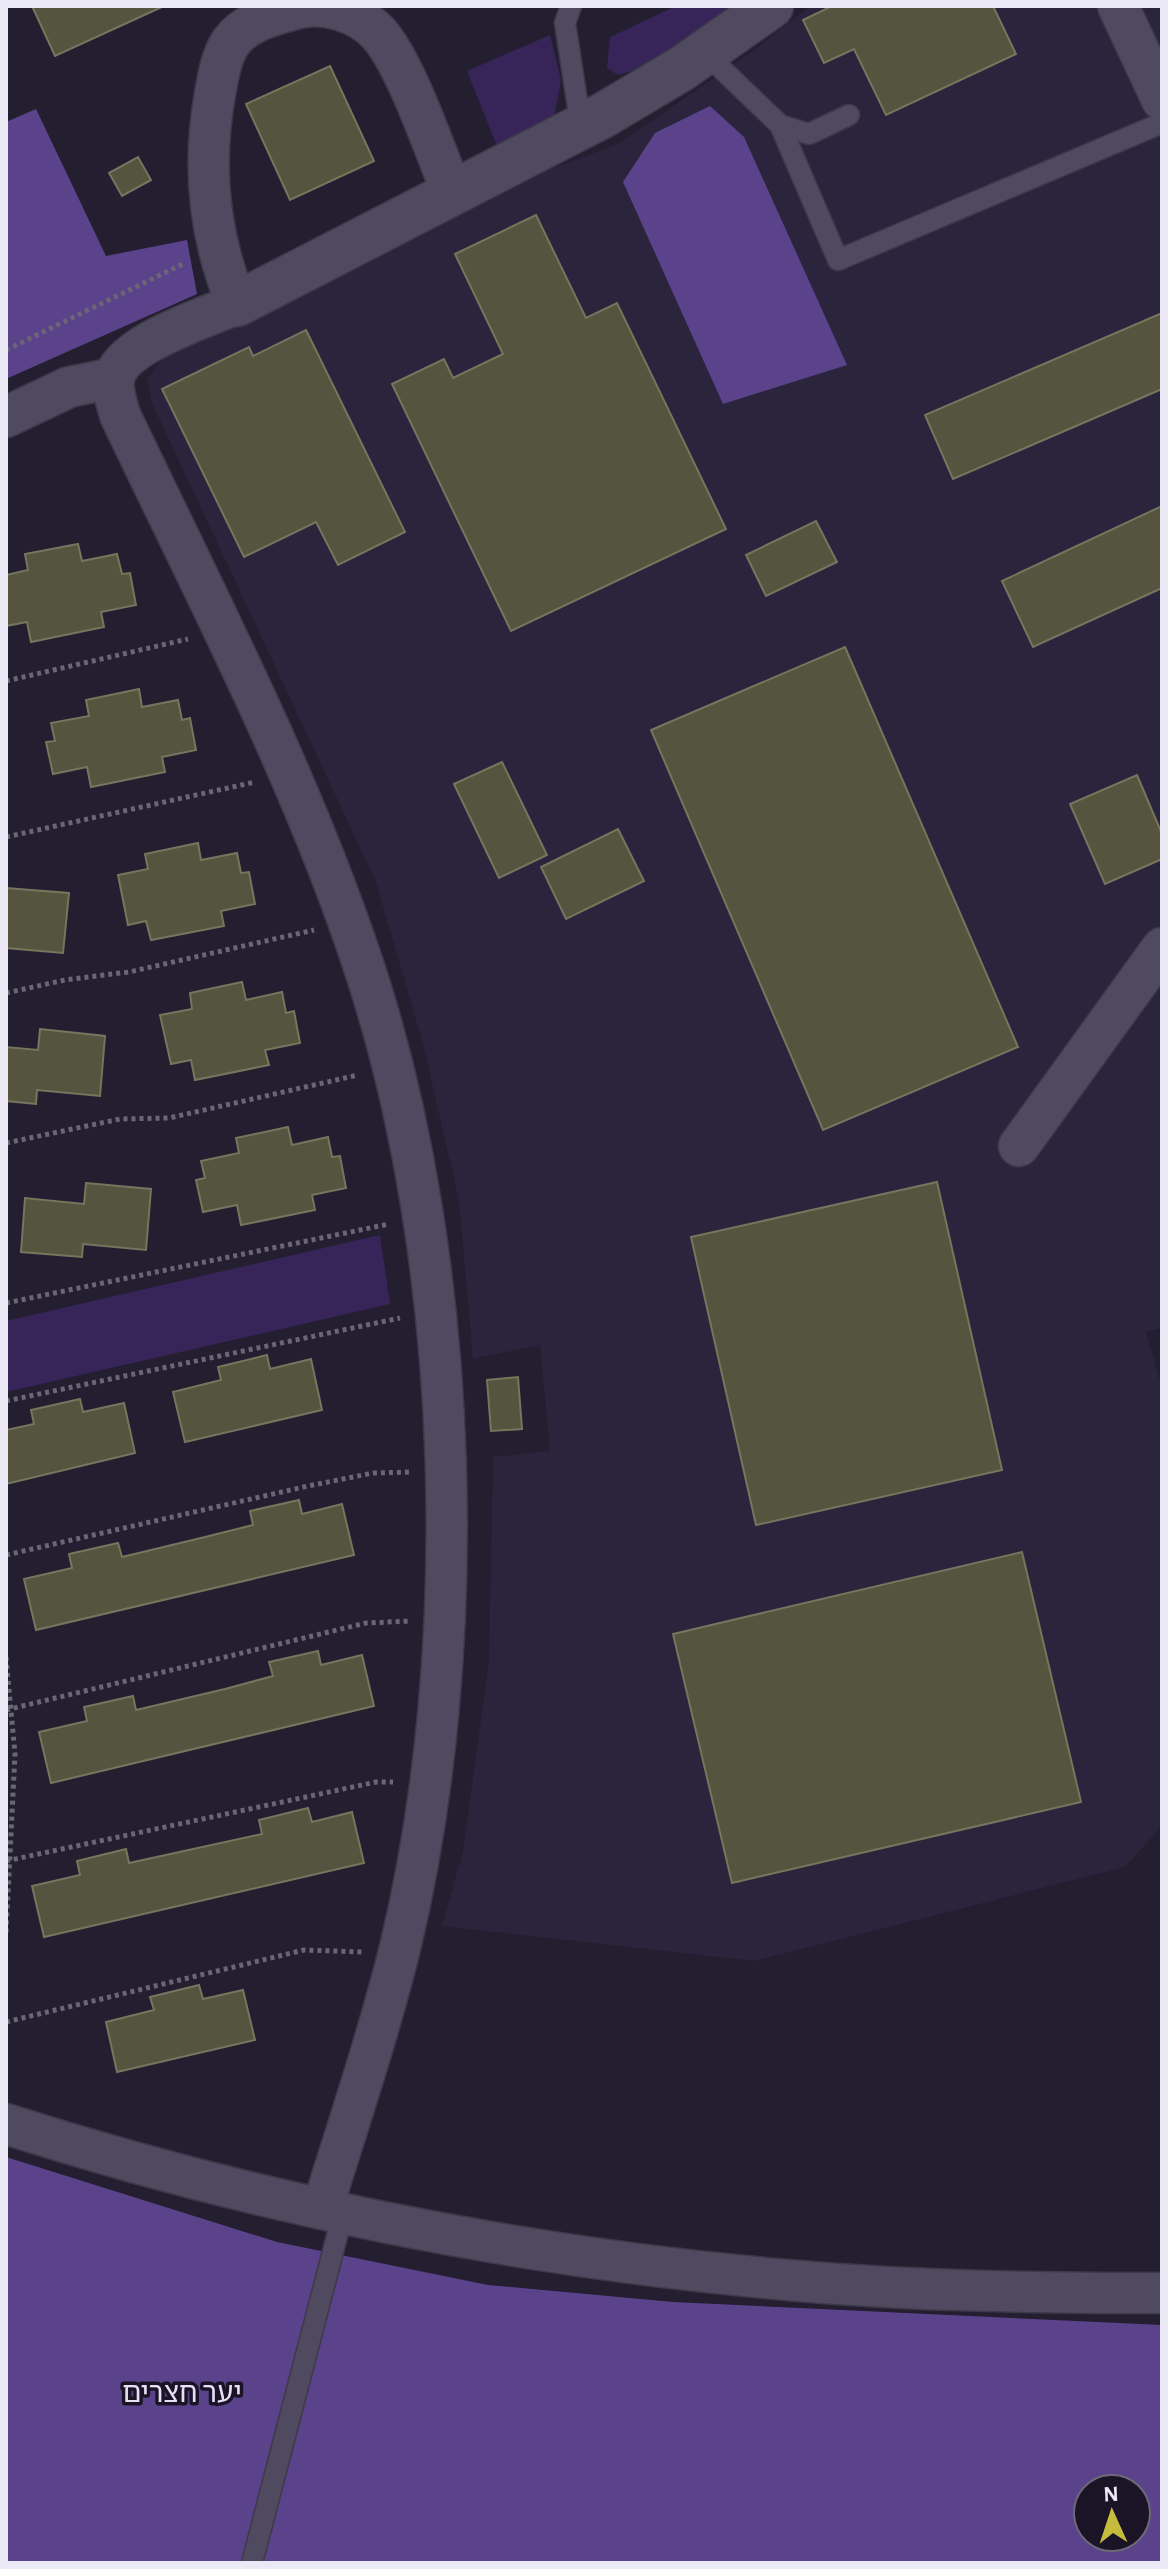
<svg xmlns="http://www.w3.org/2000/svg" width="1168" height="2569" viewBox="0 0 1168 2569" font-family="'Alegreya Sans','Noto Sans Hebrew',sans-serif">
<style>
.built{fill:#2b243d}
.green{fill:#372559}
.forest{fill:#5b438b;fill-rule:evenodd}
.building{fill:#55543e;stroke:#76755e;stroke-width:2}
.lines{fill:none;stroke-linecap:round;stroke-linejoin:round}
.service-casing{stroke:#3d3949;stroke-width:23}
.minor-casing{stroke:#3d3949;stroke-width:43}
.tertiary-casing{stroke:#3d3949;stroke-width:47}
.path{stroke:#6a6676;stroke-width:5;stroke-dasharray:4 4;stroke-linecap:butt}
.service{stroke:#4f4a5f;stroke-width:20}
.minor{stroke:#4f4a5f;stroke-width:40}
.tertiary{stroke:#4f4a5f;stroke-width:44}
.labels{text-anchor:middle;stroke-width:7;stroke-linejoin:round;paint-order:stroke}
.park-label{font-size:28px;fill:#e5e0f6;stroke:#1a1426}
</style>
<rect width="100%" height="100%" fill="#231e30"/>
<path class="built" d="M810 6H1162V1328L1146 1332 1162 1387V1826L1125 1867 754 1961 442 1926 463 1851 489 1660 493 1457 550 1451 540 1345 473 1359 459 1201 423 1044 376 882 151 401 147 380 166 353 534 175 618 144 754 50Z"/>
<g class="green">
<path d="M676 6H737L644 67 618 75 607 68 610 37Z"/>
<path d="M550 35 561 80 554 118 498 149 467 71Z"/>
<path d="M380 1235 390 1304 6 1392V1321Z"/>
</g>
<g class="forest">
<path d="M710 106 744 137 847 365 723 404 623 182 655 133Z"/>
<path d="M36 109 106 256 187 240 197 294 6 379V122Z"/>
<path d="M6 2157 277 2242 488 2285 673 2302 1162 2325V2563H6ZM1088 2489H1136V2537H1088Z"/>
</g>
<g class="building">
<path d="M32 6H164L55 56Z"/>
<path d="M832 6H993L1016 54 886 115 854 49 824 63 803 20Z"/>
<path d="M330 66 374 161 290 200 246 104Z"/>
<path d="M138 157 151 180 122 196 109 173Z"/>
<path d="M536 215 586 318 617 303 726 529 511 631 392 384 444 359 453 378 503 354 455 254Z"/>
<path d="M1162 313V389L953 479 925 415Z"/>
<path d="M306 330 405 532 338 565 316 522 244 557 162 389 249 347 253 356Z"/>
<path d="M1162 506V588L1033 647 1002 581Z"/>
<path d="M816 521 837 562 766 596 746 555Z"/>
<path d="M78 544 82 561 117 554 122 574 130 573 136 605 101 612 104 627 31 642 27 622 6 626V575L28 570 25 554Z"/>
<path d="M845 647 1018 1047 823 1130 651 730Z"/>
<path d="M139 689 142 707 178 700 182 720 190 718 196 750 162 757 165 772 91 787 87 767 53 774 46 742 55 741 51 723 89 716 86 700Z"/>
<path d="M502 762 547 855 499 878 454 784Z"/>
<path d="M1137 775 1162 834V859L1105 884 1070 804Z"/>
<path d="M618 829 644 881 566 919 541 867Z"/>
<path d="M198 843 201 860 237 853 241 873 249 872 255 904 221 911 224 926 151 940 146 921 128 925 118 875 148 869 145 854Z"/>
<path d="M6 888 69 893 63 953 6 948Z"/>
<path d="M242 982 246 1000 282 992 286 1013 294 1011 300 1043 265 1050 269 1065 195 1080 191 1060 171 1064 160 1015 192 1009 190 993Z"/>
<path d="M40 1029 105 1036 100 1096 37 1090 36 1104 6 1101V1047L38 1050Z"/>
<path d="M288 1127 292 1145 328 1137 332 1157 340 1156 346 1188 312 1195 315 1210 241 1225 237 1205 203 1212 196 1180 205 1178 201 1161 239 1153 236 1138Z"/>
<path d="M937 1182 1002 1470 756 1525 691 1237Z"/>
<path d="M86 1183 151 1189 146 1250 83 1244 82 1257 21 1252 25 1198 84 1204Z"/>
<path d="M267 1355 270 1369 311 1359 322 1410 185 1442 173 1392 221 1380 218 1367Z"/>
<path d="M518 1377 522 1429 491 1431 487 1380Z"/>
<path d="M80 1399 83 1412 124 1403 135 1453 6 1484V1430L34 1424 31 1410Z"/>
<path d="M299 1500 302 1514 342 1504 354 1555 36 1630 24 1579 72 1568 69 1554 118 1543 122 1557 205 1537 253 1525 250 1511Z"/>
<path d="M1022 1552 1081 1802 732 1883 673 1634Z"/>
<path d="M318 1651 321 1665 362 1655 374 1706 51 1783 39 1732 87 1721 84 1707 133 1696 136 1710 225 1689 273 1676 269 1662Z"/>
<path d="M308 1808 312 1822 352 1812 364 1863 44 1937 32 1886 80 1875 77 1861 126 1849 129 1863 262 1834 259 1820Z"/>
<path d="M199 1985 203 1999 243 1990 255 2040 117 2072 106 2022 154 2010 150 1997Z"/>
</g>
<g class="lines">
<defs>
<g id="service">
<path d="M571 6 565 23 581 127"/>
<path d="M705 53 780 125 809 134 849 115"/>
<path d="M780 125 838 260 1162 123"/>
<path d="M252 2563 343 2213"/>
</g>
<g id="minor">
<path d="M1118 6 1162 100"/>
<path d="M6 417 69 387 114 378"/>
<path d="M1019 1146 1162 948"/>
<path d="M6 2124C259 2205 523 2257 787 2280 912 2291 1037 2293 1162 2293"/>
<path d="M322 2209C349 2122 378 2036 400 1948 472 1650 461 1265 366 973 303 780 207 598 120 415 117 404 112 390 114 379 120 344 207 317 237 304 209 237 202 166 215 94 218 77 221 57 231 42 245 22 273 15 295 9 323 1 359 12 379 34 407 66 435 152 453 194"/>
</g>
<path id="tertiary" d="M237 304 602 116 681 69 771 6"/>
</defs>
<use href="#service" class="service-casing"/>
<use href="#minor" class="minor-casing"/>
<use href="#tertiary" class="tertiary-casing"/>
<g class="path">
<path d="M6 350 185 263"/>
<path d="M6 681 188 639"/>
<path d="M6 837 255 782"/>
<path d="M6 993 65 980 129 972 314 930"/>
<path d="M6 1143 120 1119 169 1118 358 1075"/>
<path d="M6 1303 389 1224"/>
<path d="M6 1401 400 1318"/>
<path d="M6 1555 308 1486 373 1473 412 1472"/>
<path d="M6 1657 15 1754 6 1934"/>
<path d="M6 1710 366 1623 411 1621"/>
<path d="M6 1861 376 1782H393"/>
<path d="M6 2022 304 1950 364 1952"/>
</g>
<use href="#service" class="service"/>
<use href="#minor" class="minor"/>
<use href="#tertiary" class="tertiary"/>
</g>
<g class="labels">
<g class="park-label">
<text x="182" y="2402">יער חצרים</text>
</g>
</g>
<rect width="1168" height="2569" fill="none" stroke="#ece9f6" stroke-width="16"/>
<g transform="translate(1112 2513) rotate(357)"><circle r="38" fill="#1a1426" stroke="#6e6979" stroke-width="2"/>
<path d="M0-6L14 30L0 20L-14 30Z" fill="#c5bc3d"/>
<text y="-12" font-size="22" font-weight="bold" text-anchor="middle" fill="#ece9f6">N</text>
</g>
</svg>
